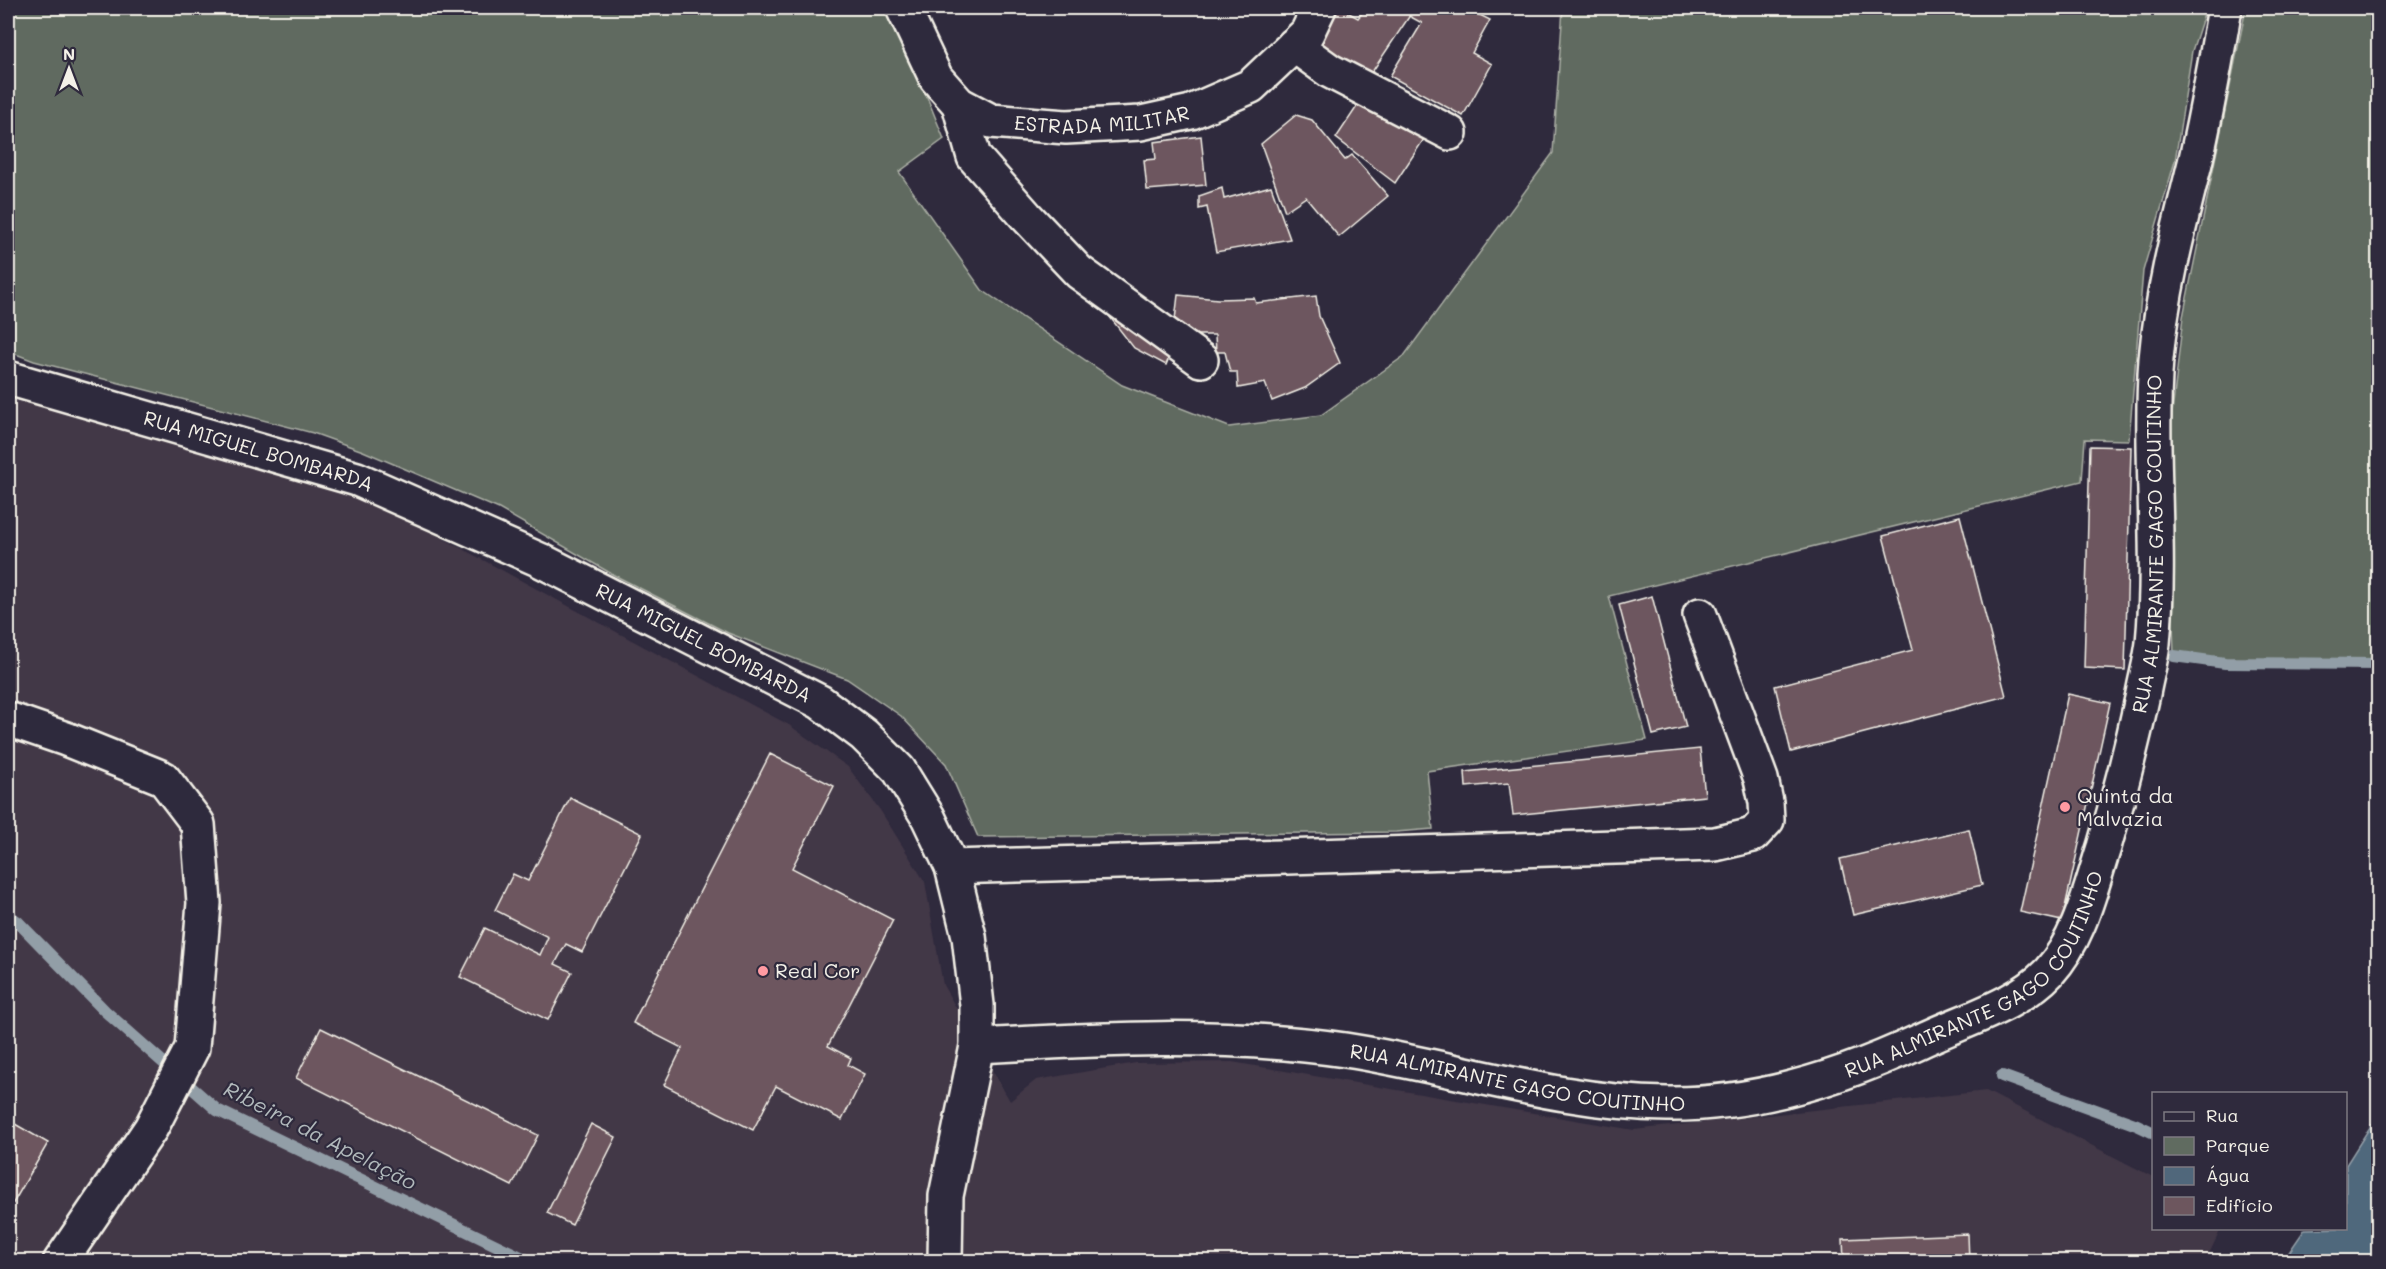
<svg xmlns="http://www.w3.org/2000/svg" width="2386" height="1269" viewBox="0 0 2386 1269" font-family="Mali,sans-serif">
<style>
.built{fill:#423747}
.green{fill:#606b60;stroke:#aaaea4;stroke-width:1.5}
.water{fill:#50677b;stroke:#929ea7;stroke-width:1.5}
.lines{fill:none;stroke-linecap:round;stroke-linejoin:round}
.stream{stroke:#929ea7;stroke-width:12}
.building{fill:#6d565e;stroke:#f4f1e8;stroke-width:1.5}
.minor-casing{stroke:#f4f1e8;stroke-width:38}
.major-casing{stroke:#f4f1e8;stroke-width:38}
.minor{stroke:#2f2a3d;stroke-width:33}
.major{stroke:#2f2a3d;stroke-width:33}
.poi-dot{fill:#ff9aa2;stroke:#2f2a3d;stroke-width:2}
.labels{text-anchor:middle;stroke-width:4.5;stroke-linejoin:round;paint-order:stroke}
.street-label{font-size:20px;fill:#f4f1e8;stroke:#2f2a3d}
.poi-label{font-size:20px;fill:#f4f1e8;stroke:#2f2a3d;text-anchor:start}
.water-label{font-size:21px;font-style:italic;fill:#b2babc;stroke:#2f2a3d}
</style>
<rect width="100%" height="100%" fill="#2f2a3d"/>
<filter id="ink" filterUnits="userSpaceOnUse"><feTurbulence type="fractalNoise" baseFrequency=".0167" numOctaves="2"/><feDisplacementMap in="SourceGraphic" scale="12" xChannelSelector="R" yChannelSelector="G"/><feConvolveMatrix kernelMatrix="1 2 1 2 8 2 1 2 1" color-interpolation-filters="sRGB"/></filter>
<g filter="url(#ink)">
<path class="built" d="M8 398 148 435 368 498 789 725 848 767 880 810 925 882 943 985 1010 1101 1036 1080 1136 1063 1232 1062 1634 1130 1986 1091 2153 1177 2154 1228 2221 1229 2205 1262 8 1261Z"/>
<g class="green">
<path d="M8 8H891L944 139 899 172 982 290 1122 385 1229 427 1321 415 1404 356 1553 153 1563 8H2206L2192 51 2175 161 2143 271 2129 440 2085 439 2082 481 1609 596 1647 740 1427 771 1433 829 1396 832 978 837 946 764 901 716 847 679 728 633 612 574 499 509 363 451 313 433 34 361 8 351Z"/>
<path d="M2246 8H2378V664L2225 663 2174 656 2168 449 2183 317Z"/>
</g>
<path class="water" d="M2378 1117V1261H2283L2305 1229 2346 1228V1165L2372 1124Z"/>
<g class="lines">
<g class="stream">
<path d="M2174 656 2225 663 2378 664"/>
<path d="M8 915 18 922 105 1011 217 1110 531 1262"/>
<path d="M2002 1076 2137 1125 2154 1133"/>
</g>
</g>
<g class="building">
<path d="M1340 8 1358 18 1366 8H1415L1366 81 1317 43Z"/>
<path d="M1415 8H1466L1490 20 1472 53 1492 64 1463 116 1390 76 1422 23 1409 16Z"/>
<path d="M1360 102 1426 136 1395 183 1336 138Z"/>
<path d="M1296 115 1312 120 1345 160 1352 155 1388 196 1339 237 1306 197 1285 211 1261 144Z"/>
<path d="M1201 136 1206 185 1147 190 1144 160 1156 159 1154 142Z"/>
<path d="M1271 186 1290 239 1216 252 1207 207 1199 209V196L1222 188 1224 199Z"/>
<path d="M1178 295 1218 299 1254 298 1256 303 1316 296 1319 316 1340 363 1305 388 1272 401 1265 383 1238 388 1237 372H1230L1225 352H1216L1215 335H1193L1175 320Z"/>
<path d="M1115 305 1148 328 1140 338 1170 355 1166 365 1134 348 1109 316Z"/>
<path d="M2090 446 2131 447 2125 670 2084 668Z"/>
<path d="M1960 516 2006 696 1791 752 1775 686 1913 650 1883 536Z"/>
<path d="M1652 596 1686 727 1653 735 1619 605Z"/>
<path d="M2068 694 2110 703 2062 921 2020 912Z"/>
<path d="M1700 749 1705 796 1513 815 1509 783 1466 787 1465 772Z"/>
<path d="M770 754 834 786 792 868 893 920 828 1046 851 1058 848 1065 865 1074 842 1120 776 1086 753 1130 664 1085 682 1048 633 1023Z"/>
<path d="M570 798 642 834 582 952 566 944 555 964 572 972 548 1020 460 977 485 928 540 955 548 937 495 910 513 874 528 881Z"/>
<path d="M1969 829 1982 885 1853 915 1840 859Z"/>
<path d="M321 1028 538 1135 512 1186 296 1078Z"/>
<path d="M8 1120 48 1143 8 1212Z"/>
<path d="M591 1124 616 1137 572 1225 547 1213Z"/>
<path d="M1968 1234 1969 1262H1844L1843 1239Z"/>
</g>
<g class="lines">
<defs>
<g id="minor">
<path id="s1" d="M903 8 936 78 959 104 991 121 1066 127 1141 123 1191 112 1251 86 1307 33 1319 8"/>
<path d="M1294 45 1330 71 1450 133"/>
<path d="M959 104 974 157 1026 216 1079 272 1201 360"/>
<path d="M8 719 66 739 163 778 198 824 204 903 192 1048 151 1128 60 1262"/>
<path d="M952 867 1715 844 1753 835 1767 820 1766 802 1761 779 1700 615"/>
<path id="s2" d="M977 1046C1100 1039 1223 1032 1345 1050 1452 1066 1558 1103 1667 1104 1755 1105 1841 1078 1920 1041 1961 1021 2017 1006 2049 972 2080 938 2090 890 2104 847 2119 797 2132 746 2143 694 2146 677 2151 660 2153 643 2162 548 2149 453 2156 359 2162 292 2179 227 2195 163 2207 112 2216 59 2225 8"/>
</g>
<g id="major">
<path id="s3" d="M8 378 357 479 540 560 820 702 864 735 899 770 928 817 952 867 969 936 977 1005V1046L946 1196 945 1262"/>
</g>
</defs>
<use href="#minor" class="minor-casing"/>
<use href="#major" class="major-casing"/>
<use href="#minor" class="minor"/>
<use href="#major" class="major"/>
</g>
</g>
<g class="poi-dot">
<circle cx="2065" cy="807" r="6"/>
<circle cx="763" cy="971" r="6"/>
</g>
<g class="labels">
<g class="street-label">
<text dy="7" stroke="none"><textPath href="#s1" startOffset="260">ESTRADA MILITAR</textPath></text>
<text dy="7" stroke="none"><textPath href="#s3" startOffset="261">RUA MIGUEL BOMBARDA</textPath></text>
<text dy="7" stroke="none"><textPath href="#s2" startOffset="1552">RUA ALMIRANTE GAGO COUTINHO</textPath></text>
<text dy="7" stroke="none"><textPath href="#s3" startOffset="747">RUA MIGUEL BOMBARDA</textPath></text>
<text dy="7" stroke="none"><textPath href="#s2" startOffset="1048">RUA ALMIRANTE GAGO COUTINHO</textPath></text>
<text dy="7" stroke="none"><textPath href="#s2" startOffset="544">RUA ALMIRANTE GAGO COUTINHO</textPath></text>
</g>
<g class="poi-label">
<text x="2077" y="803">Quinta da<tspan x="2077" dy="23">Malvazia</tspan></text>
<text x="775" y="978">Real Cor</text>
</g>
<g class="water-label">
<text transform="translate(320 1136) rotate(27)" y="7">Ribeira da Apelação</text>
</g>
</g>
<rect width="2386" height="1269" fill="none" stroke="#2f2a3d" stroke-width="30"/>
<rect x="15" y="15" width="2356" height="1239" fill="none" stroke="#f4f1e8" stroke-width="2" filter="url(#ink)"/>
<rect x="2152" y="1092" width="195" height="138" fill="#2f2a3d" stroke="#7e7a81" stroke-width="1.5"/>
<rect x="2164" y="1112" width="30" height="9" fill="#2f2a3d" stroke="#7e7a81" stroke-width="1.5"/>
<text x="2206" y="1122" font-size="18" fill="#f4f1e8">Rua</text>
<rect x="2164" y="1137" width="30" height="18" fill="#606b60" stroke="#7e7a81" stroke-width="1.5"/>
<text x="2206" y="1152" font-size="18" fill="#f4f1e8">Parque</text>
<rect x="2164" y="1167" width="30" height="18" fill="#50677b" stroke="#7e7a81" stroke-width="1.5"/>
<text x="2206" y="1182" font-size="18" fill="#f4f1e8">Água</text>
<rect x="2164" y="1197" width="30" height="18" fill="#6d565e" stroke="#7e7a81" stroke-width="1.5"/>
<text x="2206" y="1212" font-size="18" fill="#f4f1e8">Edifício</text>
<g transform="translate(69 69)" stroke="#2f2a3d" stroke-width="4.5" paint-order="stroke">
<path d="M0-4.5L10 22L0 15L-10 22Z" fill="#f4f1e8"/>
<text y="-9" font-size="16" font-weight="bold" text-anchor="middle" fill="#f4f1e8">N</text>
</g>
</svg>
